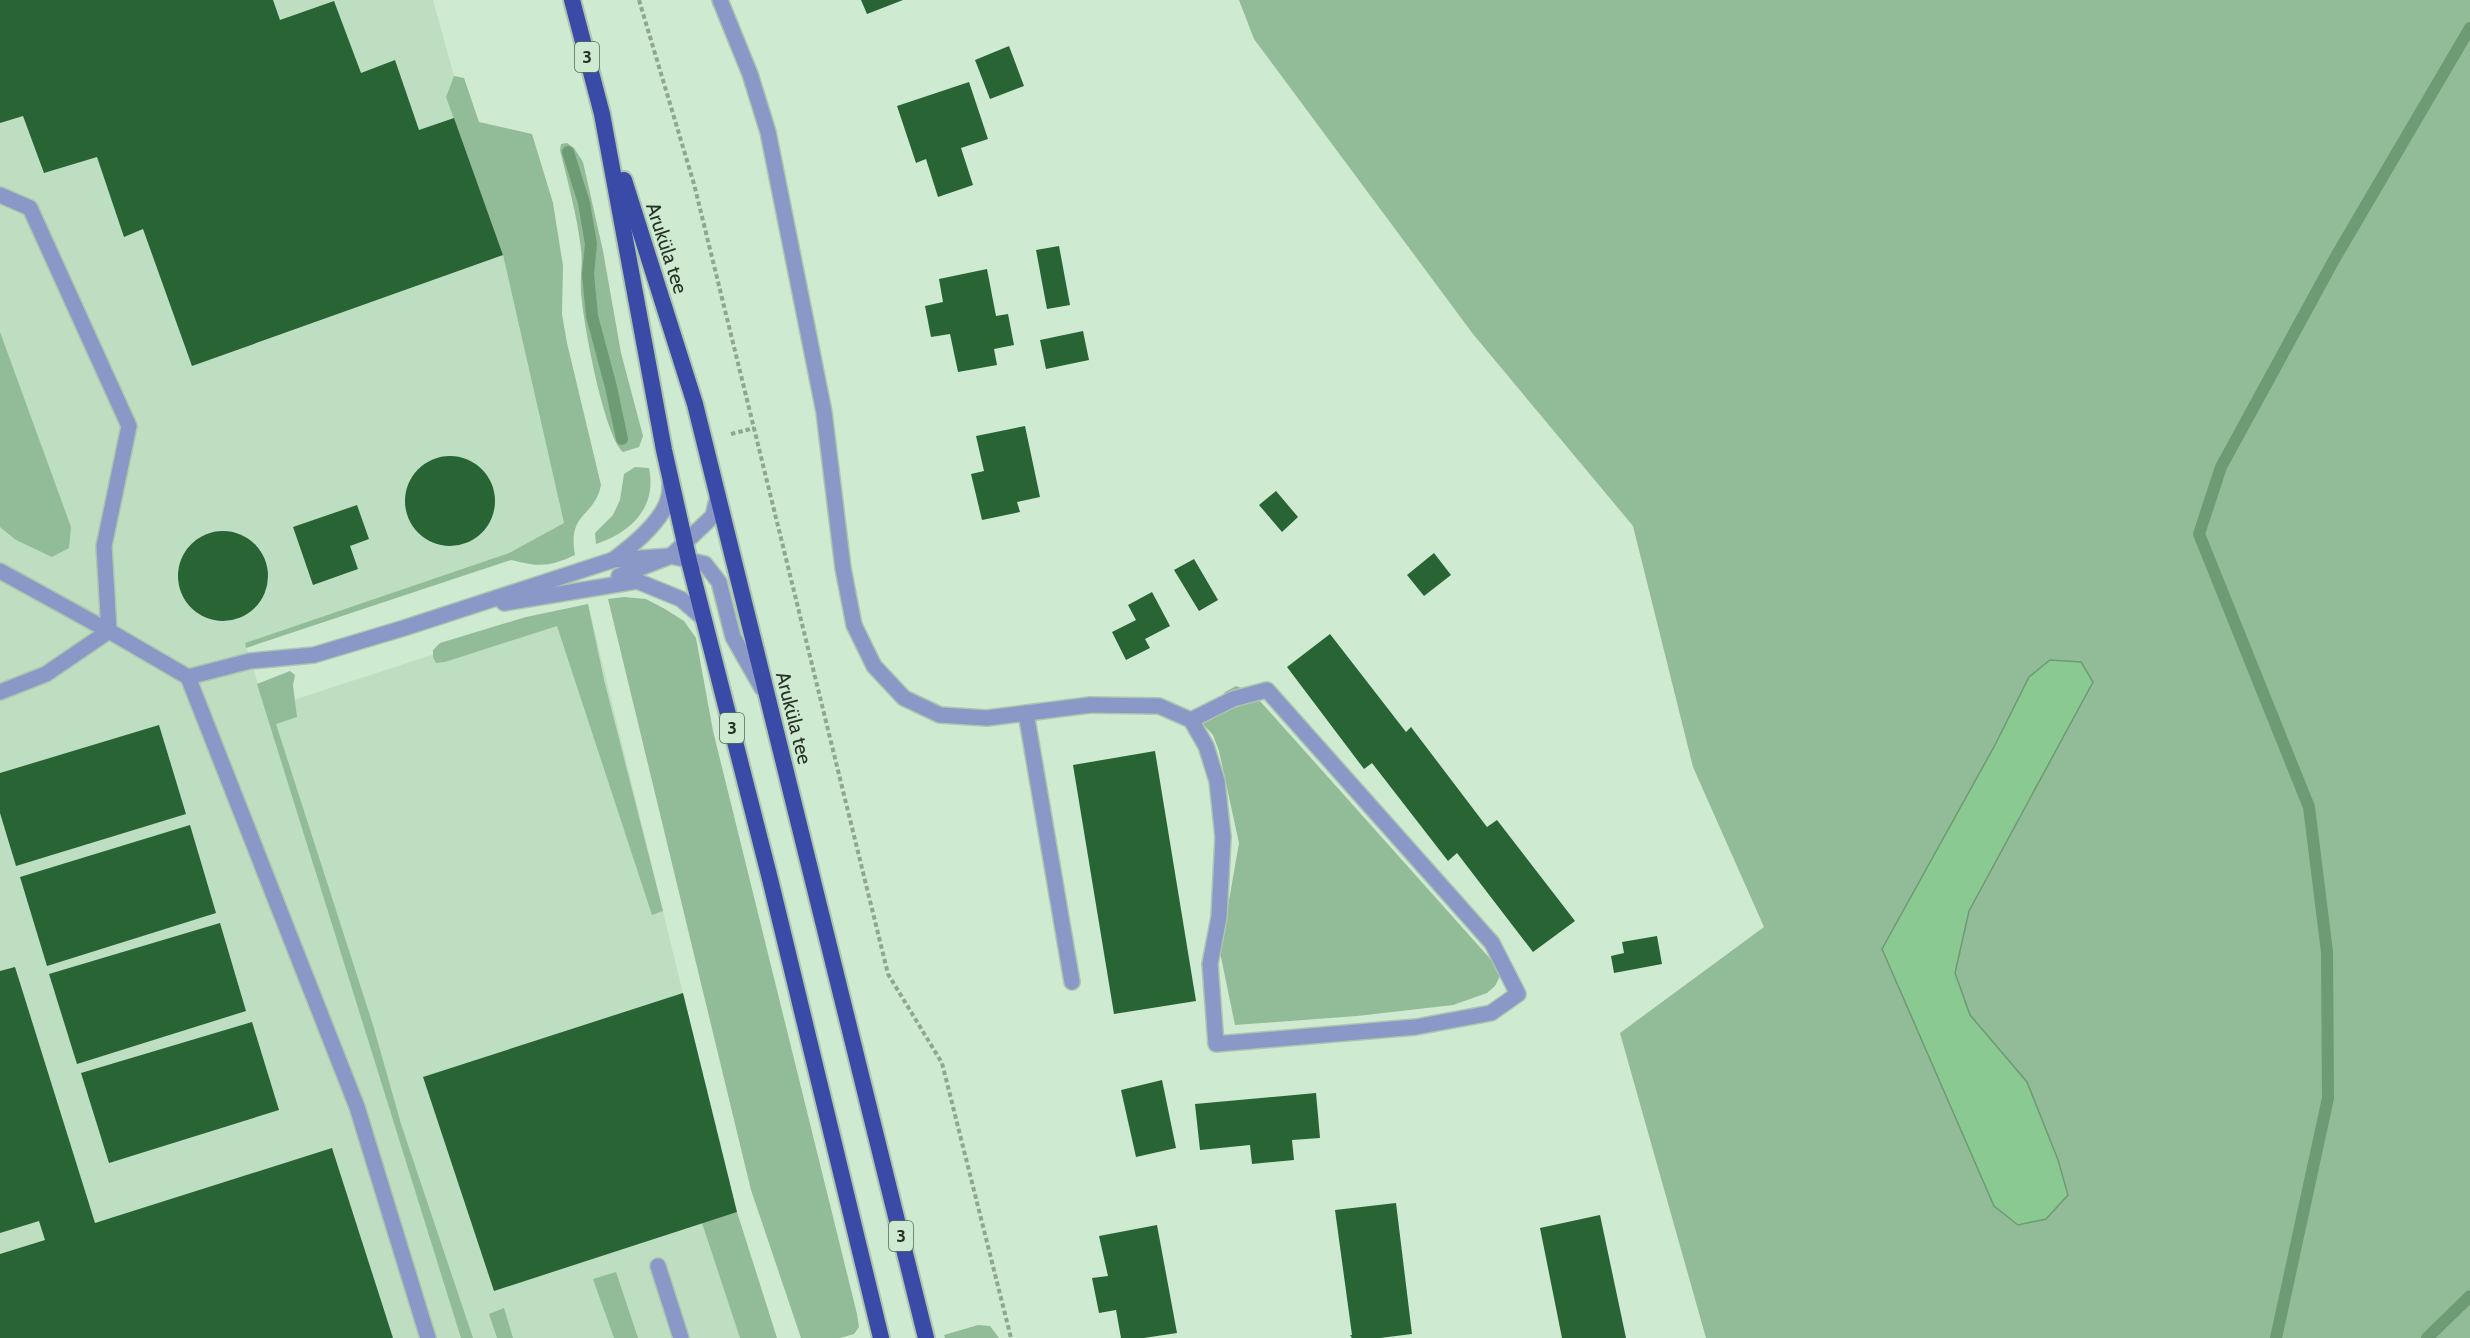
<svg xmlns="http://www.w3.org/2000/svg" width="2470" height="1338" viewBox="0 0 2470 1338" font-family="Cabin,sans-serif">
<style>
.built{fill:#bddec1}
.green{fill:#92bb97}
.water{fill:#8bc993;stroke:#6d9b73;stroke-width:1.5}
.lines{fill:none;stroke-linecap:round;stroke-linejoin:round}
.stream{stroke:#6d9b73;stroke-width:12}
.building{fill:#286434}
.service-casing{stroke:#adc5af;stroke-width:18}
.minor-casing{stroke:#adc5af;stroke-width:18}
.trunk-casing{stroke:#adc5af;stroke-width:20}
.path{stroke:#90a592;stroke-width:4;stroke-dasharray:4.5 3;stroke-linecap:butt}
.service{stroke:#8a98c7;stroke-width:15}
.minor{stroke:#8a98c7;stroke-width:15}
.trunk{stroke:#394ba6;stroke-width:16}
.labels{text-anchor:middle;stroke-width:6;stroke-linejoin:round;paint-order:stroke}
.shield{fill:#ceead1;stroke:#59685b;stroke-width:1.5}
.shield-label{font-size:18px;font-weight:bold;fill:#273128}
.street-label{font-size:20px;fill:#273128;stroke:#ceead1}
</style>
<rect width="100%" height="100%" fill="#ceead1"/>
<path class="built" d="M0 0H433L454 76 446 97 503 255 564 523 509 553 245 643 266 709 588 604 767 1338H0Z"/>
<g class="green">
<path d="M1239 0H2470V1338H1706L1620 1033 1764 927 1693 767 1633 526 1473 334 1254 39Z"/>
<path d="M454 76 464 78 479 122 532 134 553 203 563 266 562 314 567 343 601 485C595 517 567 512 575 555 549 567 539 567 511 560L246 648 245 643 509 553 564 523 503 255 446 97Z"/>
<path d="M567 143 574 148 583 162 603 251 621 353 643 436 639 447 623 452C604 436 582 318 581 290 580 276 583 262 581 249 577 215 568 183 560 150L561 144Z"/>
<path d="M0 332 71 527 69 548 52 557 16 540 0 527Z"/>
<path d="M635 467 649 468C657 507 632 532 596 544L595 533 613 515 620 500 624 474Z"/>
<path d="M624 597 646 599 665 609 684 621 696 638 713 731 857 1314 859 1327 854 1334 840 1338H801L751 1190 608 599Z"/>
<path d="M588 604 604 680 663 911 652 915 557 626 445 662 436 663 433 657V650L440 643 526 617Z"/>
<path d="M290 671 295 675 293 685 297 717 276 724 373 1025 401 1124 473 1338H461L257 684Z"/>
<path d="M1236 686 1252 692 1502 972 1495 986 1487 993 1453 1005 1357 1016 1235 1025 1220 952 1239 843 1219 751 1213 735 1202 723 1225 692Z"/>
<path d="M737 1212 777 1338H740L702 1223Z"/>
<path d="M616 1272 638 1338H614L593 1279Z"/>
<path d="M504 1308 513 1338H497L489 1314Z"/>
<path d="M978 1325 990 1326 999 1338H945L944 1335Z"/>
</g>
<path class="water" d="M2050 660 2081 662 2093 682 1969 911 1955 973 1970 1015 2027 1082 2058 1160 2068 1195 2046 1219 2018 1225 1994 1206 1882 949 1995 745 2029 677Z"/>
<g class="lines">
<g class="stream">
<path d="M568 152 584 203 591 244 588 274 592 316 611 387 622 439"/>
<path d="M2276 1338 2328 1098 2327 952 2309 807 2199 534 2221 467 2335 258 2470 28"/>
<path d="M2427 1338 2470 1296"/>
</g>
</g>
<g class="building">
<path d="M0 0H273L280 20 334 1 361 73 395 60 419 130 454 118 503 255 192 366 143 229 124 237 97 157 44 173 23 116 0 123Z"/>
<path d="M861 0H903L867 14Z"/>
<path d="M1009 46 1024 86 990 99 975 60Z"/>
<path d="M969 82 988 139 961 148 973 185 938 197 926 159 916 163 897 106Z"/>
<path d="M1059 246 1070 305 1047 309 1036 250Z"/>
<path d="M987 269 996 316 1008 314 1014 345 994 349 997 365 958 372 950 334 931 337 925 306 943 302 939 279Z"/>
<path d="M1083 331 1089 360 1046 369 1040 340Z"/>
<path d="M1025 426 1040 497 1017 502 1020 512 982 520 971 474 984 471 976 436Z"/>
<circle cx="450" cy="501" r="45"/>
<path d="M1276 491 1298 517 1282 532 1259 505Z"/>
<path d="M357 505 369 539 350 546 358 569 313 585 293 527Z"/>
<circle cx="223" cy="576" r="45"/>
<path d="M1434 553 1451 575 1424 596 1407 575Z"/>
<path d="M1194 559 1218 600 1199 611 1174 570Z"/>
<path d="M1152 592 1170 626 1145 639 1150 648 1126 660 1112 632 1136 620 1128 605Z"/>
<path d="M1330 634 1406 732 1411 727 1487 827 1497 820 1575 921 1533 952 1457 853 1448 861 1372 763 1364 769 1287 667Z"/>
<path d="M159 725 186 814 16 866 0 813V773Z"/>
<path d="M1155 751 1196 1001 1114 1014 1073 765Z"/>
<path d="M190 825 216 913 47 966 20 877Z"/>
<path d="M220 923 246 1011 77 1064 49 974Z"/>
<path d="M1657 936 1662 964 1614 973 1611 956 1624 953 1622 942Z"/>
<path d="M15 967 95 1223 332 1148 393 1338H0V1254L45 1240 39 1221 0 1233V971Z"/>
<path d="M683 993 737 1212 494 1291 423 1077Z"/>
<path d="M252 1022 279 1110 109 1163 81 1073Z"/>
<path d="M1162 1080 1176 1148 1136 1157 1121 1090Z"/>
<path d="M1316 1093 1320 1138 1292 1140 1294 1160 1252 1164 1250 1145 1200 1150 1195 1104Z"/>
<path d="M1396 1203 1412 1334 1380 1338H1352L1350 1335H1352L1335 1210Z"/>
<path d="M1600 1215 1626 1338H1562L1540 1228Z"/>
<path d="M1157 1225 1177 1333 1144 1338H1121L1116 1310 1099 1313 1092 1278 1108 1276 1099 1236Z"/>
</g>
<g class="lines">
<defs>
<g id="service">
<path d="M720 0 750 74 768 132 824 412 843 568 854 625 874 666 904 698 940 715 987 718 1090 705"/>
<path d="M0 195 30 208 129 426 104 546 109 631 188 677 250 661 314 655 404 628 613 560 671 556 705 564 719 582 733 637 762 688"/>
<path d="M613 560C632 546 664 520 669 496 670 492 670 486 670 482"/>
<path d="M0 571 109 631 46 674 0 692"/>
<path d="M619 576 671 556 713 516 718 495"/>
<path d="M504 603 637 581 681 599 704 619 706 625"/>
<path d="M188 677 357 1107 428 1338"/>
<path d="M1026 713 1072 982"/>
<path d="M658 1266 681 1338"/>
</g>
<path id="minor" d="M1090 705 1159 706 1191 720 1206 746 1217 781 1223 837 1219 917 1210 964 1216 1044 1416 1027 1491 1013 1518 994 1492 943 1267 690 1233 699 1191 720"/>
<g id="trunk">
<path d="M572 0 602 114 664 450 689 561 770 879 881 1338"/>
<path d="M624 180 695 404 926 1338"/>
</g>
</defs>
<use href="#service" class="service-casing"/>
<use href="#minor" class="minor-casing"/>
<use href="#trunk" class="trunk-casing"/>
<g class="path">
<path d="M639 0 694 184 888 974 942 1063 1011 1338"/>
<path d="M731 434 754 428"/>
</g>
<use href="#service" class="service"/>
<use href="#minor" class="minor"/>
<use href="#trunk" class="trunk"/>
</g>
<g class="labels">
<g class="shield">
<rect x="575" y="42" width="24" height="30" rx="4.5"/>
<rect x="720" y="713" width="24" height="30" rx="4.5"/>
<rect x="889" y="1221" width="24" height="30" rx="4.5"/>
</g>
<g class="shield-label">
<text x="587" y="63">3</text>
<text x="732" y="734">3</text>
<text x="901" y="1242">3</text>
</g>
<g class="street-label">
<text transform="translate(667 248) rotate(72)" y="7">Aruküla tee</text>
<text transform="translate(794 718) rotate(76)" y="7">Aruküla tee</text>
</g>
</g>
</svg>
